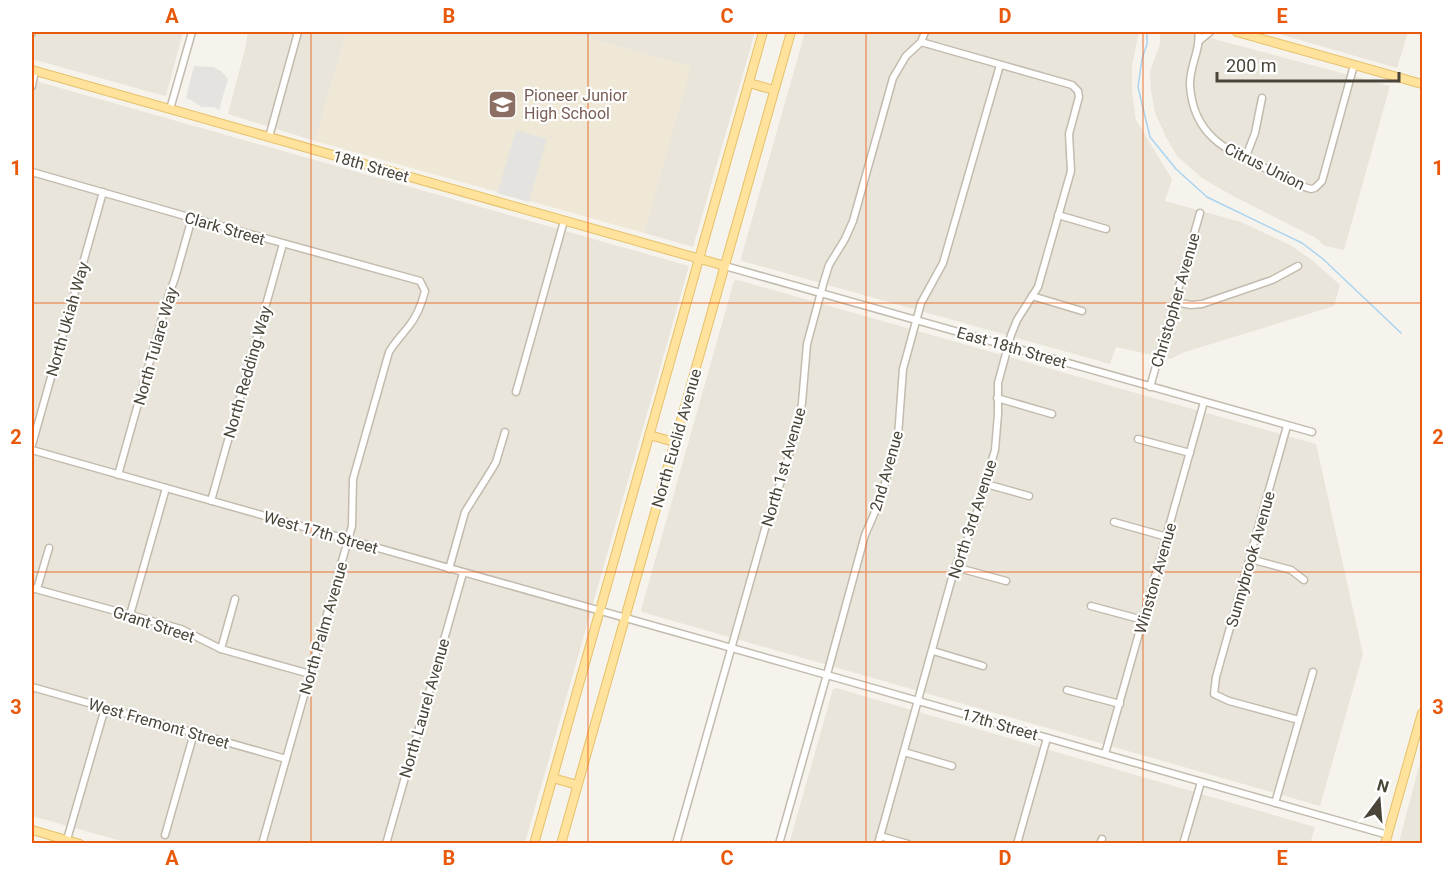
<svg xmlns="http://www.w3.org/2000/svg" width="1454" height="875" viewBox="0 0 1454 875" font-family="Roboto,sans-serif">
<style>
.residential{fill:#eae5da}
.education{fill:#efe8d6}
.parking{fill:#e5e3e0}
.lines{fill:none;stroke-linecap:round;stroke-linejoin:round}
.stream{stroke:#a9d4f2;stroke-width:1.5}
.minor-casing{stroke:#c2bbae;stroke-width:9}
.major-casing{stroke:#e6c16a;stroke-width:10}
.minor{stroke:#fff;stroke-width:6}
.major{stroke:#ffe39c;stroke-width:8}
.grid{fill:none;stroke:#e8590c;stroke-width:1.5;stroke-opacity:0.55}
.labels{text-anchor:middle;stroke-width:4.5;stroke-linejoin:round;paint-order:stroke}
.education-label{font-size:16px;fill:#785e54;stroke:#fff;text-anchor:start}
.street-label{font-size:16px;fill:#4b4439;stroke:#fff}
.neatline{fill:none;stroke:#e8590c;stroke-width:2}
.grid-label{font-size:20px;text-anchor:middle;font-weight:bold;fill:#e8590c}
</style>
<rect width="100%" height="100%" fill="#f6f3ec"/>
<g class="residential">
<path d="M32 32H183L166 96 161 95 32 59Z"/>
<path d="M248 32H347L315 141 228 114 246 45Z"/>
<path d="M567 32H755L693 247 644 233 690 67Z"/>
<path d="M805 32H1139L1132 65V91L1136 120 1172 179 1165 201 1241 222 1290 245 1312 260 1340 285 1334 306 1182 353 1171 359 1116 347 1110 364 742 261 741 258Z"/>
<path d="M1160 32H1188L1390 86 1344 250 1325 246 1316 238 1233 196 1202 178 1177 156 1166 137 1155 113 1151 90 1150 71 1160 44Z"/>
<path d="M1272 32H1408L1397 68Z"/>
<path d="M32 80 689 266 525 843H128L32 816Z"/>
<path d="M738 280 1316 444 1363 654 1320 806 642 612 641 610 734 281Z"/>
<path d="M836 688 1315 827 1310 844H789L833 689Z"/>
<path d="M1422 755V843H1399L1400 838Z"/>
</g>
<path class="education" d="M347 32H567L691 67 644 233 315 141Z"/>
<g class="parking">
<path d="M194 66 213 67 221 71 228 79 219 110 214 107H202L191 100 186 98Z"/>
<path d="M516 130 547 139 529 202 497 193Z"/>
</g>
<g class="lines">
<path class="stream" d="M1147 32V44L1142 59 1138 87 1150 137 1176 169 1207 197 1302 243 1323 259 1401 333"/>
<defs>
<g id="minor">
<path d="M1198 32C1202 46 1189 67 1190 85 1193 137 1228 151 1269 170 1282 177 1296 185 1311 189L1315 188 1322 181 1354 65"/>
<path d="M32 33V32"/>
<path d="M1199 41 1210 32"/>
<path d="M32 86 35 71"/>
<path d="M170 109 192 32"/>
<path d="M269 137 298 32"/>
<path d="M1245 159 1255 133 1262 98"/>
<path d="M32 172 192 218 420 281 425 291C422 303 417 316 409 326 402 335 395 342 389 352L353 479 352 526 348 540 262 844"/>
<path d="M1058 215 1106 229"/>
<path d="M725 266 1312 432"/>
<path d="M1032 296 1082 311"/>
<path d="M1175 302 1191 305 1202 304 1272 280 1298 266"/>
<path d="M1150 387 1200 213"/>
<path d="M516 392 564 221"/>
<path d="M997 398 1052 414"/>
<path d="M1287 426 1216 677 1214 694 1229 701 1299 720"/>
<path d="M1138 439 1190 453"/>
<path d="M32 445 103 192"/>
<path d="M32 450 827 675 1388 835"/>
<path d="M118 475 168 297 175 278 192 218"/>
<path d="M986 484 1029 496"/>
<path d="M211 501 283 244"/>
<path d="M1114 522 1167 537"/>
<path d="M1250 559 1291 570 1304 580"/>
<path d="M955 567 1006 581"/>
<path d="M449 569 465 512 492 469 496 462 505 432"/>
<path d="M32 588 181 629 221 649 310 674"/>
<path d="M37 589 49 548"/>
<path d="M1091 606 1143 620"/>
<path d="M130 615 166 488"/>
<path d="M221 649 235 599"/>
<path d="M933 651 983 666"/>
<path d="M32 687 286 759"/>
<path d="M1067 690 1120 704"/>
<path d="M904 752 952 766"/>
<path d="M1105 754 1204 402"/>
<path d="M1275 803 1313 672"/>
<path d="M165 835 194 733"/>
<path d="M880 836 908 844"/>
<path d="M66 843 105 708"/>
<path d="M386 844 463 573"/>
<path d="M676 844 770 511 784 473 799 419 802 403 807 344 824 281 829 265 845 239 853 221 893 78 906 56 921 42 925 32"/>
<path d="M779 844 829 667 865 535 881 498 898 436 903 369 921 303 943 263 1000 65"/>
<path d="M878 844 955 567 972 529 995 450 998 414V383L1011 335 1017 320 1038 287 1071 171 1069 134 1079 97 1078 91 1072 85 921 42"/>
<path d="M1017 844 1047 738"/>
<path d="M1100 844 1102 839"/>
<path d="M1183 844 1201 782"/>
</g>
<g id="major">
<path d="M1237 32 1422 84"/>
<path d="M32 70 725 266"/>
<path d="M749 83 774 90"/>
<path d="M649 435 675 442"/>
<path d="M553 778 577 785"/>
<path d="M32 830 80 844"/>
<path d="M534 844 763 32"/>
<path d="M561 844 791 32"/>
<path d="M1385 844 1422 713"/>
</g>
</defs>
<use href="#minor" class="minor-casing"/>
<use href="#major" class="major-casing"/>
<use href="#minor" class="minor"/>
<use href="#major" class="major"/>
</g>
<path class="grid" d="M311 32V844M588 32V844M866 32V844M1143 32V844M32 303H1422M32 572H1422"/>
<defs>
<symbol id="school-square" viewBox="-11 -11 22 22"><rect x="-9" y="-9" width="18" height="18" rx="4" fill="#8d6e63" stroke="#fff"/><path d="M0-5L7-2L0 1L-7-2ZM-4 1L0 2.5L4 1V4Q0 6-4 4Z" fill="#fff"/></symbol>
</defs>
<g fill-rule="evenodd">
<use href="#school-square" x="486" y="88" width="33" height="33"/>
</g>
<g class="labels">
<g class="education-label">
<text x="524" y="101">Pioneer Junior<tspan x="524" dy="18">High School</tspan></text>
</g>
<g class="street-label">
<text transform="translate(371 166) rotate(16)" y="6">18th Street</text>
<text transform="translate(1265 166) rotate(26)" y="6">Citrus Union</text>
<text transform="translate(225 228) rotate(16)" y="6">Clark Street</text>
<text transform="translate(1175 300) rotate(-74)" y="6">Christopher Avenue</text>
<text transform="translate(67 319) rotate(-74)" y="6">North Ukiah Way</text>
<text transform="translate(155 346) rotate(-74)" y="6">North Tulare Way</text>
<text transform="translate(1012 347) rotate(16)" y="6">East 18th Street</text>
<text transform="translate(247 372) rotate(-74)" y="6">North Redding Way</text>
<text transform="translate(676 438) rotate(-74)" y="6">North Euclid Avenue</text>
<text transform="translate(783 467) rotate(-74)" y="6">North 1st Avenue</text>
<text transform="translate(886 471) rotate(-74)" y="6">2nd Avenue</text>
<text transform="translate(972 519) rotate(-72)" y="6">North 3rd Avenue</text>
<text transform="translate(321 532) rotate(16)" y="6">West 17th Street</text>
<text transform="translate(1250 559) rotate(-74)" y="6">Sunnybrook Avenue</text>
<text transform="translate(1155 578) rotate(-74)" y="6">Winston Avenue</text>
<text transform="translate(154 624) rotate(18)" y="6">Grant Street</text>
<text transform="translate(323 628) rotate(-74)" y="6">North Palm Avenue</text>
<text transform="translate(424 708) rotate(-74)" y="6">North Laurel Avenue</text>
<text transform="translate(159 723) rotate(16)" y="6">West Fremont Street</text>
<text transform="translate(1000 724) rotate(16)" y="6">17th Street</text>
</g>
</g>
<rect width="1454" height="875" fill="none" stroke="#ffffff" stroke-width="66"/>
<g transform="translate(1379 800) rotate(16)" stroke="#ffffff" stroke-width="4.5" paint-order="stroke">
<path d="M0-4.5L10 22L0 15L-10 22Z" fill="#4b4439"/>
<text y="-9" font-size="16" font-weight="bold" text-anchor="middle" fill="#4b4439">N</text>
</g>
<path d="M1217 72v9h182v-9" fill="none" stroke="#4b4439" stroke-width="3"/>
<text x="1226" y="72" font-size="18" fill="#4b4439" stroke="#ffffff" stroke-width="4.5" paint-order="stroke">200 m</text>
<rect x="33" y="33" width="1388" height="809" class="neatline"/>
<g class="grid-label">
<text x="172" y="23">A</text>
<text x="449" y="23">B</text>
<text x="727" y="23">C</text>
<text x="1005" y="23">D</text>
<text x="1282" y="23">E</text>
<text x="16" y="175">1</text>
<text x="1438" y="175">1</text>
<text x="16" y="444">2</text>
<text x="1438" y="444">2</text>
<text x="16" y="714">3</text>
<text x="1438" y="714">3</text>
<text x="172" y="865">A</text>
<text x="449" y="865">B</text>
<text x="727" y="865">C</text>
<text x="1005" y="865">D</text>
<text x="1282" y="865">E</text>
</g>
</svg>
